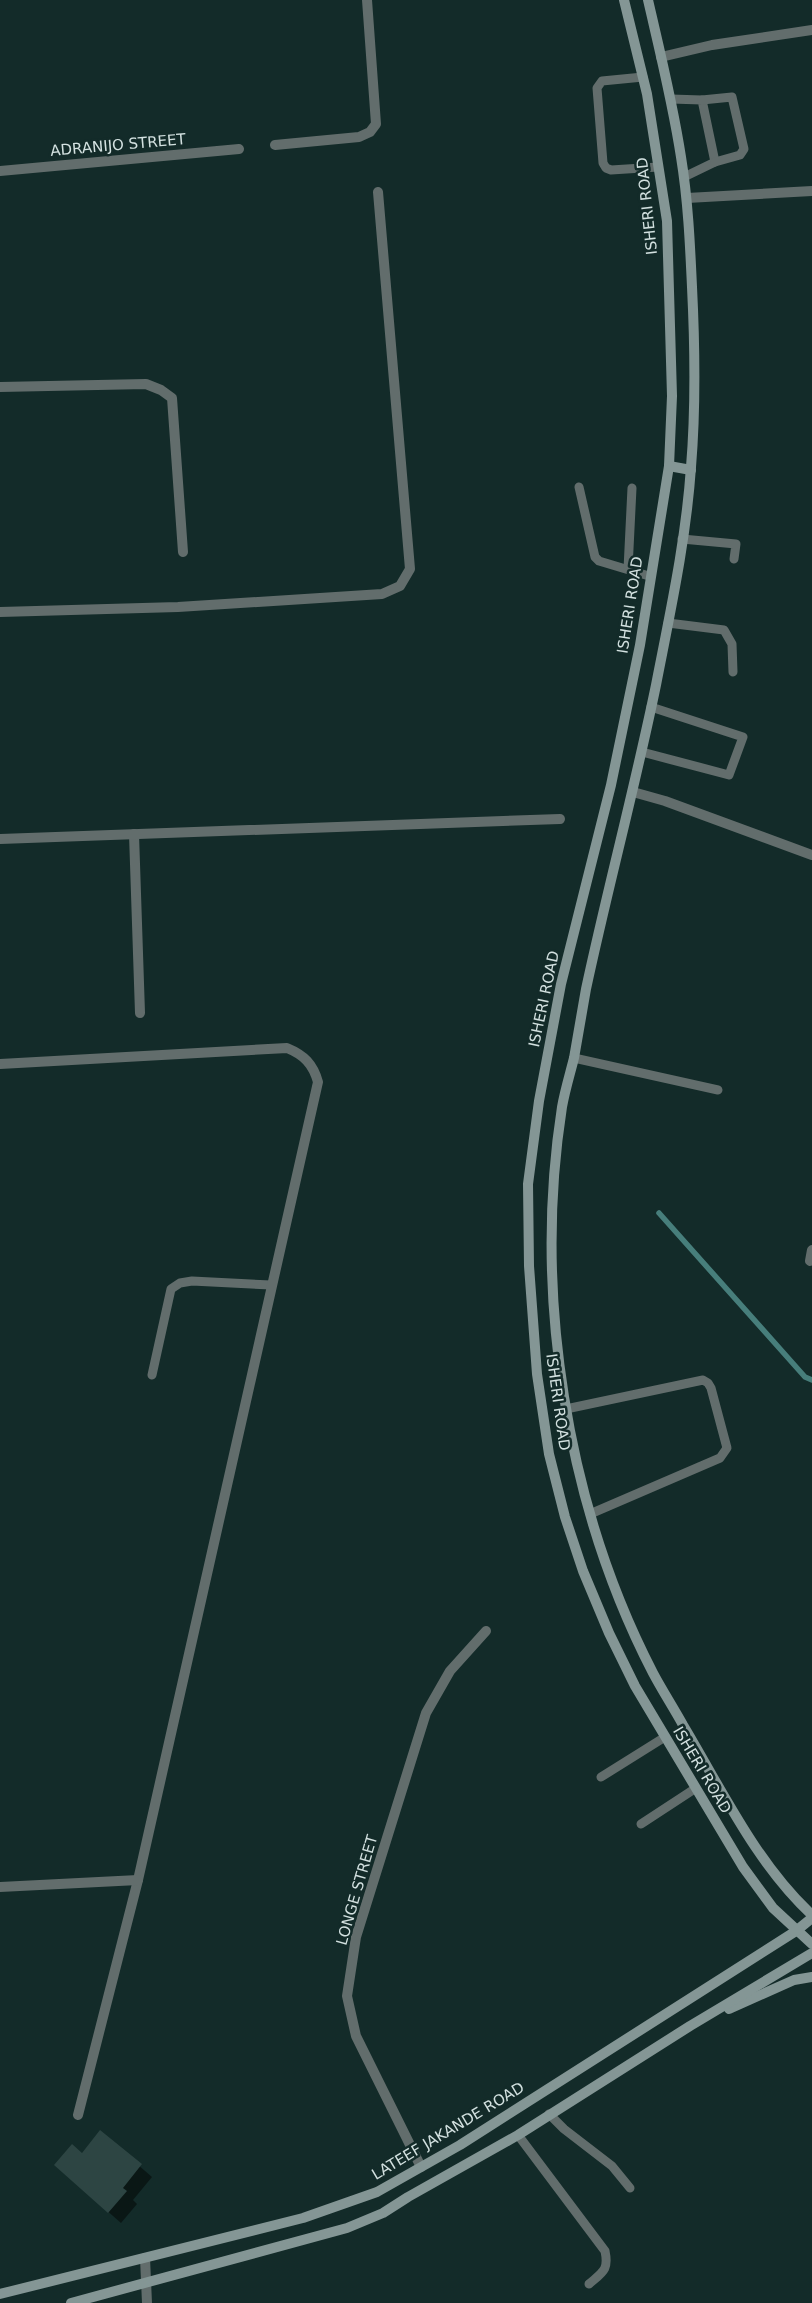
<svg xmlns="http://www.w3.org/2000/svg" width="812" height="2303" viewBox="0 0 812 2303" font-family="'DejaVu Sans',sans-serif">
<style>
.shadow{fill:#0007}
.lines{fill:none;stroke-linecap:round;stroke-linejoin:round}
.stream{stroke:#477e7b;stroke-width:5.5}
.building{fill:#2d4543}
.lane{stroke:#626d6c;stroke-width:9}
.street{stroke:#626d6c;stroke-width:10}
.secondary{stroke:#849695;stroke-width:10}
.labels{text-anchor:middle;stroke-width:5;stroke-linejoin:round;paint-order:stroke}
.street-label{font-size:15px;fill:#d3e1e0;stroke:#132b29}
</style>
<rect width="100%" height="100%" fill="#132b29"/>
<path class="shadow" d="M100 2132 152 2177 133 2200 137 2204 121 2223 55 2165 82 2154Z"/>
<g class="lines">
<path class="stream" d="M659 1213 805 1377 812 1380"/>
</g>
<path class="building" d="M100 2130 142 2164 123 2188 127 2191 108 2213 54 2165 72 2144 82 2153Z"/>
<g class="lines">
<g class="lane">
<path d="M643 77 602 81 597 88 603 163 606 168 611 170 658 167"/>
<path d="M671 99 702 100 715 162 684 177"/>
<path d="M702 100 732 97 744 149 740 155 715 162"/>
<path d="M579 487 595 557 599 561 649 576"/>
<path d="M682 539 736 544 734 559"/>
<path d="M628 569 632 488"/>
<path d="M668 623 724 630 732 644 733 672"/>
<path d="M642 752 729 775 743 737 651 707"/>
<path d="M574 1058 718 1090"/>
<path d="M152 1375 171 1289 180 1283 192 1281 271 1285"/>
<path d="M566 1409 703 1380 708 1383 711 1388 727 1448 720 1458 590 1514"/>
<path d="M601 1777 665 1737"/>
<path d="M641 1824 696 1788"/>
<path d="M549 2114 564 2129 612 2166 630 2188"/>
<path d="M518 2135 605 2251C609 2270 603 2272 589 2284"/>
</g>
<g class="street">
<path d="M661 57 712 45 812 30"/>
<path d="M275 145 359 137 370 132 376 124 367 0"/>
<path d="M0 171 239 149"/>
<path d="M687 198 812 191"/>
<path d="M0 387 146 384 161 390 172 398 183 552"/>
<path d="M0 612 178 607 382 594 400 586 410 569 378 192"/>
<path d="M633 792 665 801 812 855"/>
<path d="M134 834 140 1013"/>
<path d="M0 839 560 819"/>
<path d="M0 1064 287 1048C304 1055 313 1064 318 1082L138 1880 78 2115"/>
<path d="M810 1261 812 1250"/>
<path d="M0 1887 138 1880"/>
<path d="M421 2167 356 2036 347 1996 356 1937 426 1713 450 1671 486 1631"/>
<path d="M145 2258 147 2303"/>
</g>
<g class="secondary">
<path d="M624 0 647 94 667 221 672 396 669 466 640 645 611 785 561 984 539 1101 528 1184 529 1266 537 1374 549 1454 565 1517 583 1571 609 1633 635 1686 743 1867 773 1908 812 1944"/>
<path d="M648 0C660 52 673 104 681 157 688 200 690 243 692 287 695 347 696 407 691 467 686 541 670 613 656 685 635 787 608 887 586 989 582 1012 578 1035 574 1058 570 1074 565 1090 562 1107 533 1293 566 1505 653 1673 662 1690 673 1707 683 1725 722 1790 756 1863 812 1915"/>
<path d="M669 466 691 470"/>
<path d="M729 2009 794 1980 812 1977"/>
<path d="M0 2294 303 2218 377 2192 460 2145 796 1931 812 1918"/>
<path d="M71 2303 347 2228 383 2213 408 2197 518 2135 690 2026 812 1953"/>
</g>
</g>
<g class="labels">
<g class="street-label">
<text transform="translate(118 145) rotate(-5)" y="5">ADRANIJO STREET</text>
<text transform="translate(647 206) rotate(-96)" y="5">ISHERI ROAD</text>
<text transform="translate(630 605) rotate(-81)" y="5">ISHERI ROAD</text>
<text transform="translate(544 999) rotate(-78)" y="5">ISHERI ROAD</text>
<text transform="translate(558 1402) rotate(82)" y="5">ISHERI ROAD</text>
<text transform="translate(702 1770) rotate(59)" y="5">ISHERI ROAD</text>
<text transform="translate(357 1890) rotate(-74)" y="5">LONGE STREET</text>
<text transform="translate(448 2131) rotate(-31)" y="5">LATEEF JAKANDE ROAD</text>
</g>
</g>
</svg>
